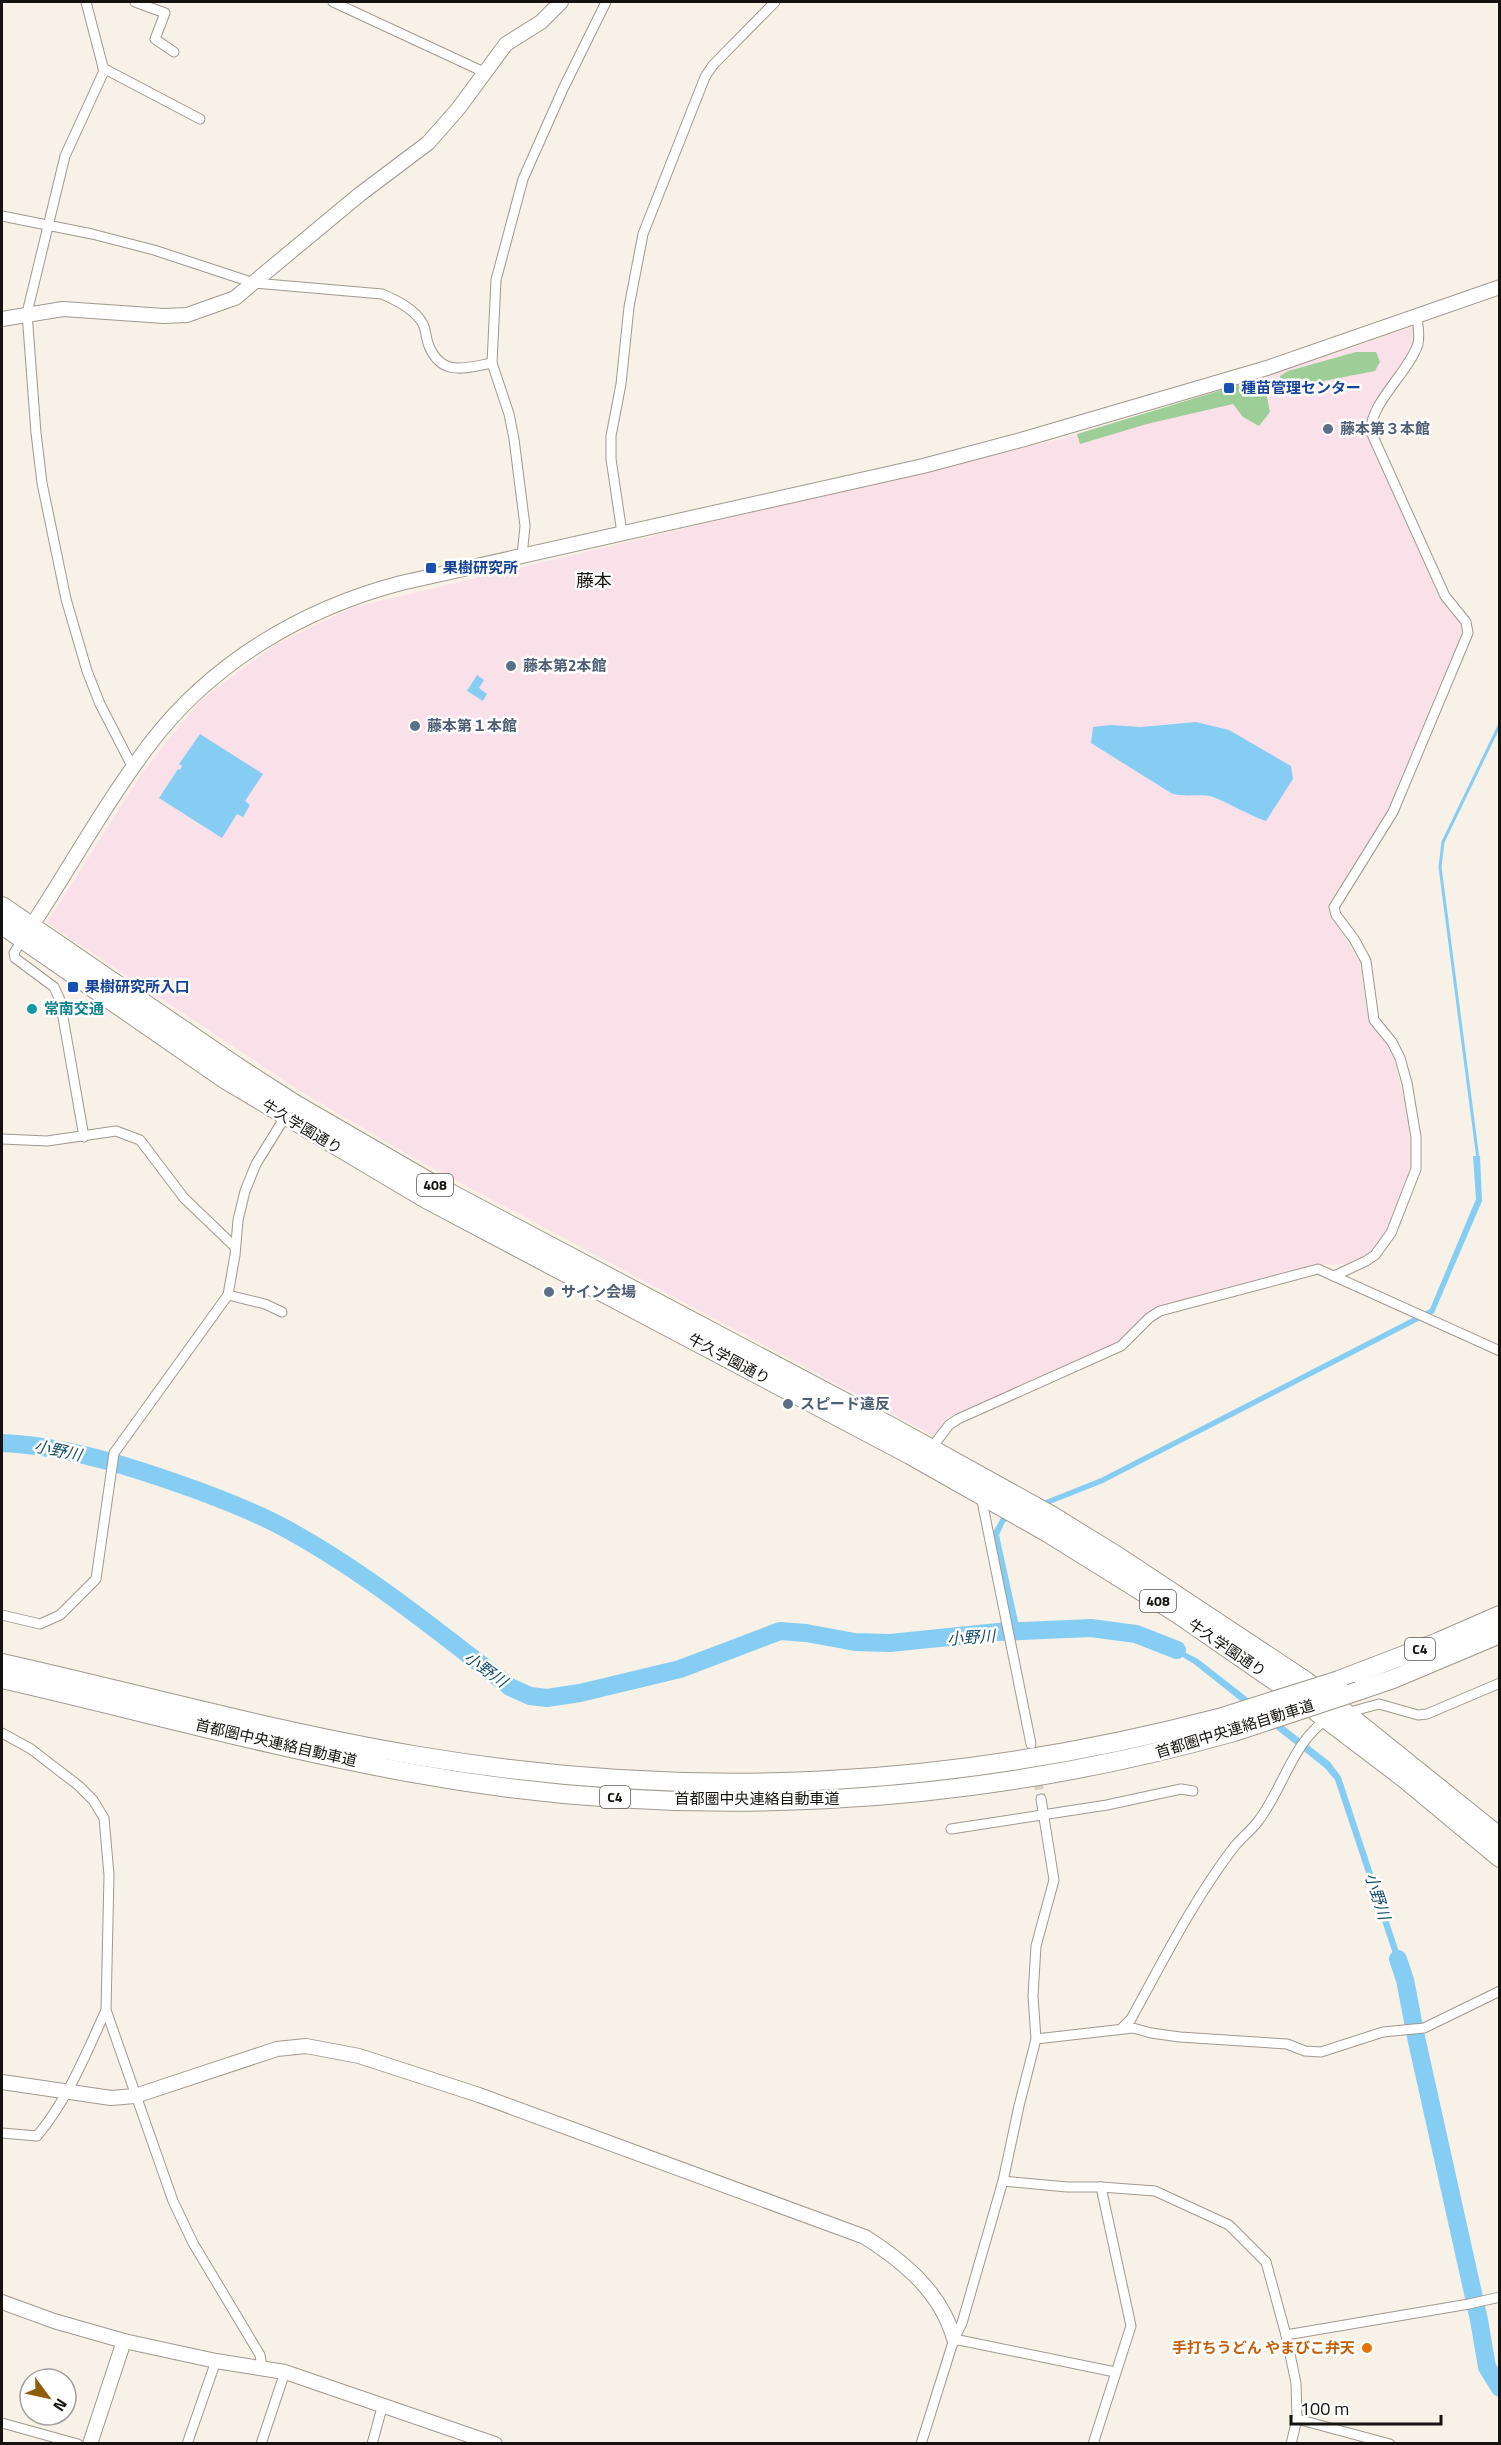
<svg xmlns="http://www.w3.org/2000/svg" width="1501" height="2445" viewBox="0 0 1501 2445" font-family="'Titillium Web','Noto Sans JP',sans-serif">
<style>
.commercial{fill:#fae1e9}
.forest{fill:#9dce97}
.water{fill:#86cdf4}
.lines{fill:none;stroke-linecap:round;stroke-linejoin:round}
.stream{stroke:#86cdf4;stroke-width:3}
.river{stroke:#86cdf4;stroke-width:18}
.street-tunnel{stroke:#d6d0c7;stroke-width:9;stroke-dasharray:9 4.5;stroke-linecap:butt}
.street-casing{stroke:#a0998f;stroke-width:11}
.secondary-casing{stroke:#a0998f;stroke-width:16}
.highway-casing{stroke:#a0998f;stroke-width:20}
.street{stroke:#fff;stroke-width:9}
.secondary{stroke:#fff;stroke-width:14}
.highway{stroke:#fff;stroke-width:18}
.highway-bridge-casing{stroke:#a0998f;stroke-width:20;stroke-linecap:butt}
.highway-bridge{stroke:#fff;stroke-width:18}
.transit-dot{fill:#1a4fb4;stroke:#fff;stroke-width:2}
.service-dot{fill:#5c6f8a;stroke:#fff;stroke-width:2}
.culture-dot{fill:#0f9aa8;stroke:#fff;stroke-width:2}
.food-dot{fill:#e8710a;stroke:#fff;stroke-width:2}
.labels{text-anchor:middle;stroke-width:5;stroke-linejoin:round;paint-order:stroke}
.shield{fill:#fff;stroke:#5b5957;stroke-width:1.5}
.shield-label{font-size:14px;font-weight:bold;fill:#15120f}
.transit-label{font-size:15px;font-weight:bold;fill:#164399;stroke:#fff;text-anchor:start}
.service-label{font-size:15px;font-weight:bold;fill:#4e5e75;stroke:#fff;text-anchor:start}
.culture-label{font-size:15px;font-weight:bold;fill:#0d838f;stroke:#fff;text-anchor:start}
.street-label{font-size:15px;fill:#15120f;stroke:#fff}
.food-label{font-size:15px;font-weight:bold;fill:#c56008;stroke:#fff;text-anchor:end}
.water-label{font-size:16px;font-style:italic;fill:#164f69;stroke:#fff}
.quarter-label{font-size:18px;fill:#15120f;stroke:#fff}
</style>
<rect width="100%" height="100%" fill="#f8f1e7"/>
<path class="commercial" d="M1415 326 1416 335 1413 349 1369 420 1367 433 1439 597 1459 620 1463 628V634L1433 700 1397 794 1382 822 1330 901V909L1334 920 1360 962 1367 1012 1372 1025 1388 1044 1395 1060 1411 1132 1413 1158 1410 1175 1398 1204 1378 1247 1370 1254 1350 1264 1316 1265 1163 1306 1150 1312 1118 1343 945 1419 944 1425 934 1436 405 1153 302 1092 47 923 142 773 200 701 275 645 351 608 1068 437 1280 372Z"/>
<g class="forest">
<path d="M1356 352H1376L1380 362 1375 371 1282 389 1278 384 1280 376 1288 371Z"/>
<path d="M1258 379 1265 387 1270 412 1259 426 1243 417 1233 404 1147 424 1080 444 1077 434Z"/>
</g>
<g class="water">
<path d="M477 675 484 680 479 688 487 694 483 701 467 691Z"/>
<path d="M1196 722 1229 730 1291 766 1293 779 1266 821C1248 815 1231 804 1213 797 1200 793 1184 798 1171 793L1091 743 1093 727 1110 725 1141 727Z"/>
<path d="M200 734 263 774 245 801 250 805 243 817 237 814 222 838 159 798 178 769 180 770 182 766 179 764Z"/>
<path d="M1473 1156H1480L1482 1201 1434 1313 1103 1483 1005 1522 999 1535 1019 1626 1012 1628 992 1534 1001 1518 1101 1478 1430 1309 1476 1199Z"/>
<path d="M1157 1638 1198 1659 1330 1762 1341 1777 1408 1979 1402 1981 1335 1780 1325 1768 1194 1664 1173 1651 1155 1644Z"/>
</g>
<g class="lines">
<g class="stream">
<path d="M1478 1159 1440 867 1443 842 1500 724"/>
<path d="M1015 1627 1016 1632"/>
</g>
<g class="river">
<path d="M2 1443C50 1445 98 1457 144 1472 190 1487 236 1503 279 1525 362 1569 436 1630 510 1687L530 1696 547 1698 580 1693 680 1669 780 1631 806 1633 855 1642 890 1643 998 1632 1091 1628 1136 1634 1177 1650"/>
<path d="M1398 1959 1405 1980 1416 2037 1479 2320 1487 2367 1500 2388"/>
</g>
<path class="street-tunnel" d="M1033 1754 1041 1799"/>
<defs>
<g id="street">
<path d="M86 2 104 71 65 156 27 313 36 433 42 483 66 599 87 671 100 704 133 768"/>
<path d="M135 2 165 13 155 39 174 52"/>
<path d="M333 2 484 72"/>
<path d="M103 68 200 119"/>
<path d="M2 216 92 234 154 250 254 283 382 294C396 300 415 309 423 324 426 330 426 339 429 346 442 377 465 368 492 363"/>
<path d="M622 533 611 459V436L621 384 629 307 643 234 705 77 713 65 775 2"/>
<path d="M522 556 525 526 514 439 509 414 492 363 496 280 523 179 563 89 606 2"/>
<path d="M22 940 14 953 15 958 54 987 60 1000 84 1137"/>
<path d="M2 1139 47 1141 116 1131 140 1140 184 1198 235 1247"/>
<path d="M1334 1276 1366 1261 1375 1255 1391 1233 1416 1169V1137L1407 1083 1400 1058 1392 1042 1374 1020 1366 961 1354 939 1336 915 1334 907 1393 812 1468 633 1466 622 1445 596 1371 432C1369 404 1409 372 1418 344 1420 335 1418 326 1417 316"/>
<path d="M228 1295 265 1304 282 1312"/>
<path d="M930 1450 949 1425 958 1419 1121 1346 1149 1318 1160 1311 1318 1269 1500 1351"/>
<path d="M981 1496 1031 1744"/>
<path d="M2 1615 40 1624 60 1615 96 1579 114 1453 228 1295 235 1255 238 1220 245 1191 256 1164 285 1117"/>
<path d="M1346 1713 1379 1704 1418 1715 1427 1714 1500 1683"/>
<path d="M2 1733 31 1749 79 1786 93 1800 104 1818 109 1875 106 2010 173 2201 193 2243 260 2355 262 2367"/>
<path d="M951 1829 1107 1805 1181 1789 1193 1791"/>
<path d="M1122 2028 1131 2019C1163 1961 1194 1899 1234 1847 1242 1837 1252 1830 1259 1820 1283 1788 1293 1742 1327 1719"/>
<path d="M1036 2039 1133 2028 1151 2033 1180 2037 1287 2044 1305 2051 1321 2052 1383 2032 1424 2028 1500 1991"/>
<path d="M2 2133 37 2136C68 2099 86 2054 106 2010"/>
<path d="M1003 2181 1067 2187H1101L1131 2326 1093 2444"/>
<path d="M1101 2187 1155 2191 1229 2225 1266 2262 1286 2335 1296 2383 1297 2419 1291 2444"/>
<path d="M1286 2335 1469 2304 1500 2297"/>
<path d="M954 2339 1115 2372"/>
<path d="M1297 2419 1390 2444"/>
<path d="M2 2423 78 2444"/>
<path d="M187 2444 216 2361"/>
<path d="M261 2444 285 2372"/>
<path d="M372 2444 383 2404"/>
<path d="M921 2444 954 2339 962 2323 1003 2181 1019 2106 1036 2039 1033 1996 1036 1946 1054 1880 1041 1799"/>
</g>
<g id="secondary">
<path d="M2 319 63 309 164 316 187 315 235 298 359 195 428 143 458 109 506 44 541 22 561 2"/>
<path d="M27 933C68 871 104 805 149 745 211 663 302 609 401 583L923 466 1021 440 1267 368 1500 287"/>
<path d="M2 2082 111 2098 135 2096 277 2049 306 2046 359 2056 479 2095 865 2237C904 2262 941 2292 954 2339"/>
<path d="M2 2302 54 2321 124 2341 216 2361 285 2372 495 2444"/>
<path d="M90 2444 124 2341"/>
</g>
<g id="highway">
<path d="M2 906 236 1066 295 1104 433 1184 894 1428 1051 1515 1119 1557 1306 1681 1500 1837"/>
<path d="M2 925 226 1080 426 1199 910 1455 1048 1533 1178 1614 1285 1688 1405 1779 1500 1858"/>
<path d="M2 1663C141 1694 279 1733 419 1756 693 1802 951 1788 1219 1718"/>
<path d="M2 1679C138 1710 274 1748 412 1773 683 1823 969 1807 1234 1732"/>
<path d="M1339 1680 1438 1642 1500 1615"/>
<path d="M1358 1691 1393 1679 1500 1634"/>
</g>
</defs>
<use href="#street" class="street-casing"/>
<use href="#secondary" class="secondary-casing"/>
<use href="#highway" class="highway-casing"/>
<use href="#street" class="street"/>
<use href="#secondary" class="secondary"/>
<use href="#highway" class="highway"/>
<defs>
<g id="highway-bridge">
<path d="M1219 1718 1339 1680"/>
<path d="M1234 1732 1358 1691"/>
</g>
</defs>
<use href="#highway-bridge" class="highway-bridge-casing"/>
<use href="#highway-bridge" class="highway-bridge"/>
</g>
<g class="transit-dot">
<rect x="1223" y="382" width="12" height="12" rx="3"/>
<rect x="425" y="562" width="12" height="12" rx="3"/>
<rect x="67" y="981" width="12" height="12" rx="3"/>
</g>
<g class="service-dot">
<circle cx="1328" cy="429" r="6"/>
<circle cx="511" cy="666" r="6"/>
<circle cx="415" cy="726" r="6"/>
<circle cx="549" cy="1292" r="6"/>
<circle cx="788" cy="1404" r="6"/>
</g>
<circle class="culture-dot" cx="32" cy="1009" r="6"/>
<circle class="food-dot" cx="1367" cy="2348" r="6"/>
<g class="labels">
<g class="shield">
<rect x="417" y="1174" width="36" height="22" rx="4.5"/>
<rect x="1140" y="1590" width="36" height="22" rx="4.5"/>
<rect x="1405" y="1638" width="30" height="22" rx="4.5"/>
<rect x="600" y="1786" width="30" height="22" rx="4.5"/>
</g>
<g class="shield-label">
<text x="435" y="1190">408</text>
<text x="1158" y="1606">408</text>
<text x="1420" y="1654">C4</text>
<text x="615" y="1802">C4</text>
</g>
<g class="transit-label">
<text x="1241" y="393">種苗管理センター</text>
<text x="443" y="573">果樹研究所</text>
<text x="85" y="992">果樹研究所入口</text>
</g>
<g class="service-label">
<text x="1340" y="434">藤本第３本館</text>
<text x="523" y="671">藤本第2本館</text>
<text x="427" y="731">藤本第１本館</text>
<text x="561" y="1297">サイン会場</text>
<text x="800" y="1409">スピード違反</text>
</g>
<g class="culture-label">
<text x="44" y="1014">常南交通</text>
</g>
<g class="street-label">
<text transform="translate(302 1127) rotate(31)" y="5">牛久学園通り</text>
<text transform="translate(729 1359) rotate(28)" y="5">牛久学園通り</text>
<text transform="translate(1227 1648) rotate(34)" y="5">牛久学園通り</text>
<text transform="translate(1235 1729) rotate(-17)" y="5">首都圏中央連絡自動車道</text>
<text transform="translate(276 1743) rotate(13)" y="5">首都圏中央連絡自動車道</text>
<text x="757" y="1804">首都圏中央連絡自動車道</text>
</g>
<g class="food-label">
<text x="1355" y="2353">手打ちうどん やまびこ弁天</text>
</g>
<g class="water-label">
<text transform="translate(58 1450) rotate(12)" y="6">小野川</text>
<text transform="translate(971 1637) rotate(-4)" y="6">小野川</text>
<text transform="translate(486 1669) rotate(36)" y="6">小野川</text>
<text transform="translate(1378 1896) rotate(72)" y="6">小野川</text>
</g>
<g class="quarter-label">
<text x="594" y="587">藤本</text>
</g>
</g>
<rect width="1501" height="2445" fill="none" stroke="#15120f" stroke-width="6"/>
<g transform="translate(48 2397) rotate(123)"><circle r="28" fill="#ffffff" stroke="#a1a09f" stroke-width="1.5"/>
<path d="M0-4.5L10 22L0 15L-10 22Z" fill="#8f5e0a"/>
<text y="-9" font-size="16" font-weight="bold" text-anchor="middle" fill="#15120f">N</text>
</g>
<path d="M1291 2415v9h150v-9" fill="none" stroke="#15120f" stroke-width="3"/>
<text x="1300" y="2415" font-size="18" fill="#15120f" stroke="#ffffff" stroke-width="4.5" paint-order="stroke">100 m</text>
</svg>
